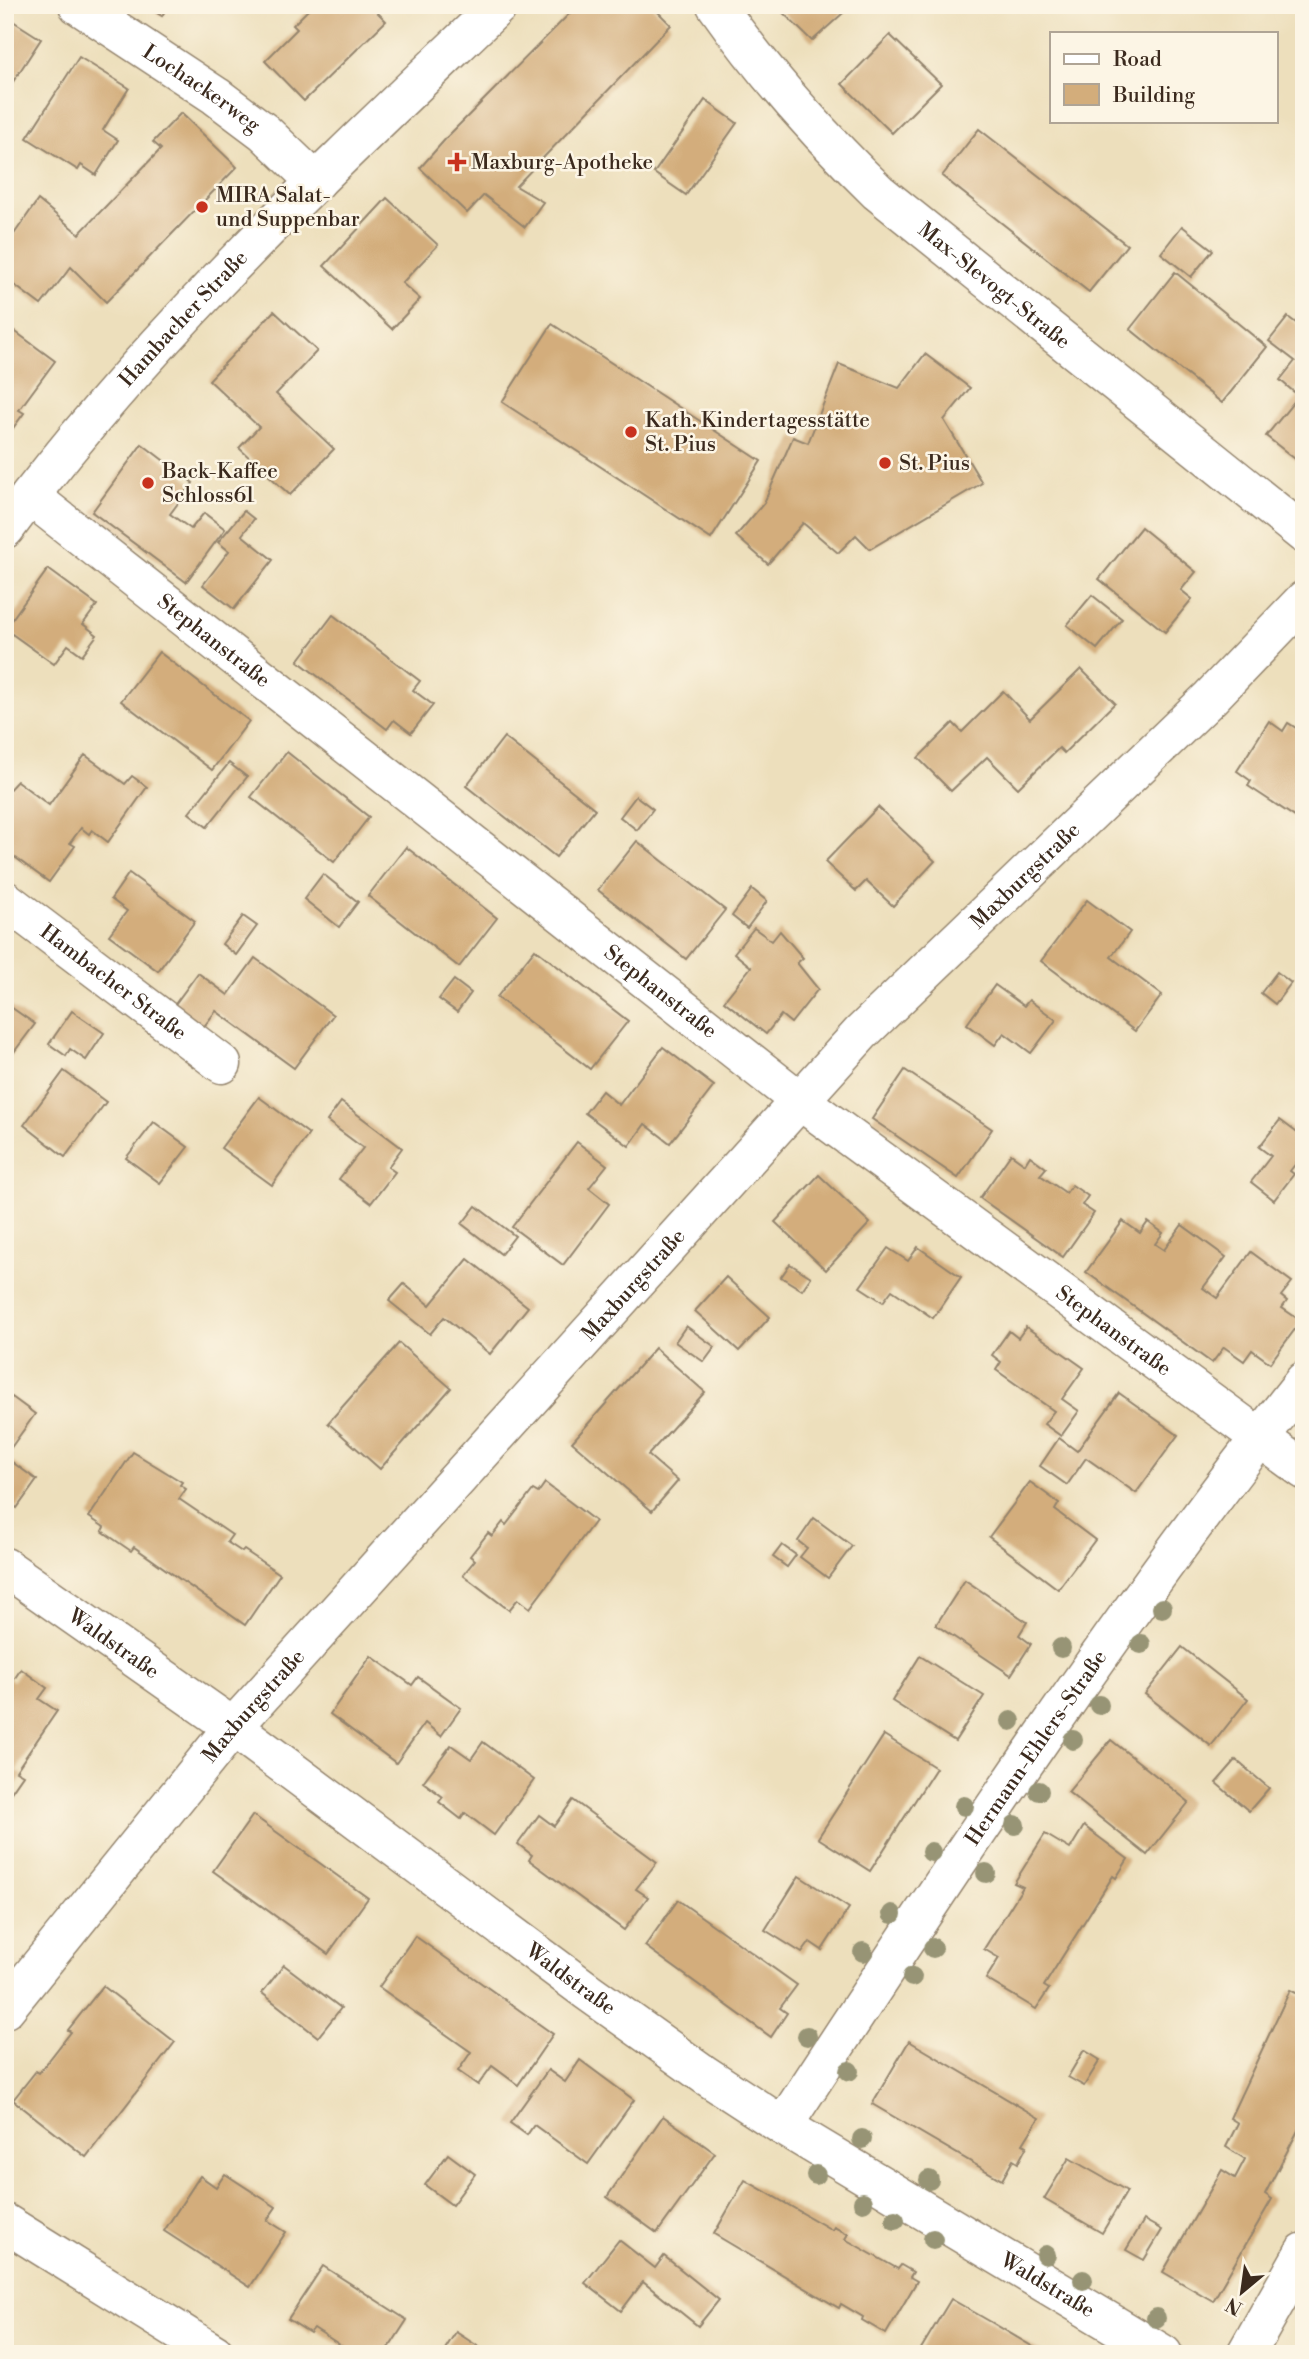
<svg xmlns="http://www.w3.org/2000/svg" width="1309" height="2359" viewBox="0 0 1309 2359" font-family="'Libre Bodoni',serif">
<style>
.building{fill:#d3ad7b}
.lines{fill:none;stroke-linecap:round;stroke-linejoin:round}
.minor-casing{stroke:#94846d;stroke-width:41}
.minor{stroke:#fff;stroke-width:38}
.tree{fill:#979475}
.poi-dot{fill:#c8321e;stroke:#fcf5e5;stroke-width:2.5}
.labels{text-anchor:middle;stroke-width:5;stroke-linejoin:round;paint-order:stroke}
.street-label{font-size:21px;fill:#3b2a1e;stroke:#fcf5e5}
.poi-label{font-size:21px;fill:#3b2a1e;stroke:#fcf5e5;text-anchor:start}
</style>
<rect width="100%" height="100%" fill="#fcf5e5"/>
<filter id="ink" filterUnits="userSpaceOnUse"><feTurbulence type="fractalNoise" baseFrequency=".0143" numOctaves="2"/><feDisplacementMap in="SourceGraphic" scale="14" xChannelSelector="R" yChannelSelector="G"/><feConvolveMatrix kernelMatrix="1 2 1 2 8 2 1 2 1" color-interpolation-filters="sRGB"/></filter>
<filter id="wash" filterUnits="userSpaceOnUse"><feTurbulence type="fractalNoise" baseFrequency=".00686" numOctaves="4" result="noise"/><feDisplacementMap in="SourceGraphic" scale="28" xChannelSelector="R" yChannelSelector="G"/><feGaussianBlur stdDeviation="1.57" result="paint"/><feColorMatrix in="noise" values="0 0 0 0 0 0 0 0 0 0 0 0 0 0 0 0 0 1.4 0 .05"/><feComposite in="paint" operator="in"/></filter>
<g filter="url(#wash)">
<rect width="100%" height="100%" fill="#eddfbc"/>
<g id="blocks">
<g class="building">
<path d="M144 5H180L177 10 168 5 162 16Z"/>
<path d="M313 5H370L386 21 304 101 265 61 297 29 293 25Z"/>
<path d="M578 5H651L671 25 516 186 543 202 525 227 484 195 467 213 420 168 449 135Z"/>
<path d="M775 5H852L812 41Z"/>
<path d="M5 16 41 39 5 94Z"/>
<path d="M890 35 941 84 892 133 842 84Z"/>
<path d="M79 57 129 88 103 130 118 140 96 175 81 165 78 170 27 138Z"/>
<path d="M705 100 737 123 686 195 654 173Z"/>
<path d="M181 113 237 167 106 302 71 267 41 305 5 278V247L38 200 79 234 161 149 153 142Z"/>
<path d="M979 129 1127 245 1089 292 942 176Z"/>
<path d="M387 198 438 245 402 283 420 299 392 329 324 266Z"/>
<path d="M1182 226 1213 250 1191 277 1161 253Z"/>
<path d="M1175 272 1267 347 1222 403 1130 329Z"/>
<path d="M274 311 317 351 276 394 334 449 290 495 239 448 259 427 209 380Z"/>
<path d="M1288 317 1304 329V380L1294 392 1280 380 1295 361 1269 341Z"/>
<path d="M5 324 55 361 19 410 24 413 5 439Z"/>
<path d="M552 324 761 461 711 539 502 402Z"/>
<path d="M925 354 970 388 944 420 982 483 870 549 856 535 838 553 803 523 768 564 736 536 764 503 793 437 808 443 839 364 899 388Z"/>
<path d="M1301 393 1304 395V466L1266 436Z"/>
<path d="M142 444 193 483 170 514 191 529 204 513 225 529 186 582 92 512Z"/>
<path d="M244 511 254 519 242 535 273 560 234 609 203 585 229 551 218 542Z"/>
<path d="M1141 527 1196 572 1181 590 1192 599 1165 632 1099 579Z"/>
<path d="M48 569 97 605 83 624 97 635 82 655 68 645 54 664 5 629Z"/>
<path d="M1092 595 1122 619 1097 649 1067 625Z"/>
<path d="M333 615 420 681 413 690 433 705 411 733 394 720 387 729 298 661Z"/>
<path d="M159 652 249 721 212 770 121 701Z"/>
<path d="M1081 669 1115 703 1064 753 1059 748 1018 788 987 757 951 791 918 758 953 723 962 732 1003 691 1030 719Z"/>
<path d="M1269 721 1283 731 1288 723 1304 733V802L1295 817 1248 786 1251 781 1237 771Z"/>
<path d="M504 737 595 809 556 857 466 786Z"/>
<path d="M287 752 369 817 334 862 251 797Z"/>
<path d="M85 755 125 784 132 776 147 787 108 842 92 830 89 834 81 828 70 843 75 846 49 882 5 850V794L17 781 49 805Z"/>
<path d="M229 763 247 777 207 827 189 813Z"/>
<path d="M636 796 653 809 637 830 620 817Z"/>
<path d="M878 807 935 861 893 906 866 881 856 891 825 862Z"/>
<path d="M637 841 725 910 686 959 598 890Z"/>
<path d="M406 847 497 918 459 967 368 896Z"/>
<path d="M129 873 195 921 158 971 109 935 127 911 111 899Z"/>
<path d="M323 874 358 902 339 927 304 899Z"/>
<path d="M752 889 767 901 747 928 732 916Z"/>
<path d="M1087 900 1130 932 1111 957 1162 995 1135 1031 1041 961Z"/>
<path d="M243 916 257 926 236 955 222 944Z"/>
<path d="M754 928 772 941 780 931 803 958 797 963 818 989 791 1023 781 1015 766 1034 724 1001 751 967 734 953Z"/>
<path d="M535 949 628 1021 590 1069 497 997Z"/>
<path d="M255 958 333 1015 294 1068 216 1011 202 1029 173 1007 198 973 228 995Z"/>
<path d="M1277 972 1291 983 1275 1004 1261 993Z"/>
<path d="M454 980 471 993 457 1012 439 999Z"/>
<path d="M995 985 1024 1006 1029 1000 1056 1020 1031 1053 1004 1033 995 1045 967 1024Z"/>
<path d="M5 1003 35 1024 5 1064Z"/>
<path d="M72 1011 104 1033 86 1060 70 1049 66 1056 49 1044Z"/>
<path d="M663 1047 714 1086 670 1143 645 1124 629 1146 585 1113 602 1091 619 1105Z"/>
<path d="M905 1070 992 1129 958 1178 872 1119Z"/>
<path d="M64 1071 106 1102 65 1157 24 1125Z"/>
<path d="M259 1097 309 1134 272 1185 221 1148Z"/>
<path d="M341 1102 402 1148 388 1167 395 1172 371 1203 339 1179 363 1148 327 1121Z"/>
<path d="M1280 1120 1304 1138V1153L1290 1171 1294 1174 1274 1200 1251 1182 1271 1156 1259 1147Z"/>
<path d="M154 1122 188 1147 160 1183 126 1158Z"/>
<path d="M577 1142 607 1165 589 1188 609 1204 563 1265 512 1227Z"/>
<path d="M1011 1154 1025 1164 1030 1156 1046 1168 1040 1175 1066 1193 1072 1185 1088 1196 1082 1205 1094 1213 1063 1257 980 1198Z"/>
<path d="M819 1175 870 1223 826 1270 775 1222Z"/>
<path d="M476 1206 515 1236 501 1254 462 1224Z"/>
<path d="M1123 1221 1140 1233 1148 1222 1163 1233 1155 1244 1164 1250 1182 1225 1226 1257 1203 1288 1217 1298 1251 1252 1292 1282 1281 1296 1287 1301 1282 1308 1301 1321 1270 1363 1252 1350 1244 1361 1224 1347 1212 1363 1086 1272Z"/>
<path d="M918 1247 961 1277 933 1318 892 1290 883 1302 860 1287 888 1248 908 1261Z"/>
<path d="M468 1259 528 1307 490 1354 444 1317 430 1334 389 1301 404 1284 430 1305Z"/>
<path d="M790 1264 811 1277 802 1290 781 1277Z"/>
<path d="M726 1277 770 1317 739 1351 695 1311Z"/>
<path d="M686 1326 715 1347 704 1362 675 1342Z"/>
<path d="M1026 1327 1084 1368 1062 1399 1079 1411 1061 1436 1044 1424 1054 1411 996 1370 1001 1362 992 1355 1009 1331 1018 1338Z"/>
<path d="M399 1343 451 1388 380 1469 328 1423Z"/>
<path d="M655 1348 705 1392 648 1455 678 1481 652 1511 572 1442Z"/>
<path d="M1119 1393 1178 1435 1136 1493 1086 1458 1067 1485 1040 1466 1059 1438 1077 1451Z"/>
<path d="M12 1397 35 1414 5 1456V1406Z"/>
<path d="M133 1452 182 1482 180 1485 186 1489 179 1499 232 1535 227 1542 242 1552 244 1550 280 1574 245 1625 134 1547 131 1551 102 1531 104 1527 89 1517Z"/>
<path d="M5 1457 37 1480 17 1508 5 1499Z"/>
<path d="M1030 1482 1059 1503 1055 1510 1095 1540 1058 1589 989 1537Z"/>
<path d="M545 1483 595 1521 530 1608 518 1599 509 1610 463 1575 475 1560 470 1556 488 1533 492 1536 503 1522 506 1525 533 1490 538 1493Z"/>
<path d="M814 1518 852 1546 828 1578 800 1557 807 1548 798 1541Z"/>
<path d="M782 1545 796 1555 787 1567 773 1557Z"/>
<path d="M965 1580 1027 1622 1019 1635 1031 1644 1011 1675 936 1625Z"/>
<path d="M1182 1647 1248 1699 1211 1746 1145 1694Z"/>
<path d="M371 1656 412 1685 418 1677 461 1708 441 1736 425 1723 396 1763 330 1714Z"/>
<path d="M920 1656 984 1696 955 1741 892 1701Z"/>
<path d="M21 1669 47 1688 39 1699 57 1711 16 1771 23 1775 5 1801V1676L13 1681Z"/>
<path d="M884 1735 936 1768 870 1871 818 1838Z"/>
<path d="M1111 1740 1189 1802 1147 1855 1068 1792Z"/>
<path d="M483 1742 534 1780 494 1835 465 1813 461 1819 439 1802 443 1797 423 1782 451 1745 471 1759Z"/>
<path d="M1236 1760 1269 1788 1249 1811 1216 1783Z"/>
<path d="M573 1800 657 1862 636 1889 648 1897 624 1930 529 1860 532 1855 518 1844 539 1815 554 1826Z"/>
<path d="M253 1815 368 1898 328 1954 213 1871Z"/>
<path d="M1084 1826 1128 1859 1116 1878 1113 1876 1044 1986 1049 1989 1036 2009 986 1979 999 1958 984 1949 1023 1887 1014 1883 1045 1834 1070 1849Z"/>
<path d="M799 1876 849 1908 822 1950 810 1942 802 1953 765 1930Z"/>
<path d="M678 1900 797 1985 780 2008 787 2013 771 2037 645 1946Z"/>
<path d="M415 1936 553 2034 518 2085 492 2066 478 2085 458 2071 471 2052 379 1987Z"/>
<path d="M284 1965 341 2008 318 2037 262 1993Z"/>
<path d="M103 1986 175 2042 86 2157 13 2100 36 2071 39 2073 71 2032 68 2030Z"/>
<path d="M1290 1990 1302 1996 1304 1992V2119L1265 2194 1272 2199 1213 2301 1163 2272 1222 2170 1235 2178 1245 2159 1226 2147 1238 2123 1230 2118Z"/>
<path d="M909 2041 1039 2118 1023 2144 1027 2146 1018 2163 1013 2160 1002 2180 872 2104Z"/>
<path d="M1084 2050 1100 2060 1084 2086 1068 2077Z"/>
<path d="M580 2060 634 2100 588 2164 534 2125 527 2135 510 2123 548 2070 565 2082Z"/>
<path d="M663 2116 715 2153 657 2233 607 2197Z"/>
<path d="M448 2154 475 2174 452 2205 425 2185Z"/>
<path d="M1069 2158 1127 2191 1102 2233 1044 2199Z"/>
<path d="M225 2174 276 2207 267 2220 286 2232 250 2287 164 2231 200 2176 216 2187Z"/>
<path d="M745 2180 832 2230 834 2227 848 2234 845 2239 898 2269 901 2265 913 2272 910 2277 917 2281 886 2334 862 2320 863 2317 841 2304 839 2308 714 2234Z"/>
<path d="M1144 2220 1162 2230 1144 2260 1126 2250Z"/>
<path d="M619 2240 655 2268 664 2256 719 2300 698 2326 643 2282 621 2311 585 2283Z"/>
<path d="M323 2266 407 2320 385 2354H350L351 2352 314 2328 310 2333 288 2319Z"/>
<path d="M951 2299 991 2322 1045 2354 919 2352Z"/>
<path d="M456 2332 482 2349 479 2354H442Z"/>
</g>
</g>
</g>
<g filter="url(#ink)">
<use href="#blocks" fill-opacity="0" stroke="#94846d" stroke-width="2"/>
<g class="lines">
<defs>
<g id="minor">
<path id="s1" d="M78 5 216 96 264 132 316 182"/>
<path id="s2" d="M716 5C764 73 818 134 878 192L1304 534"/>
<path id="s3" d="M30 496 799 1100 1304 1470"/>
<path id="s4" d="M5 529C148 336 326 171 499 5"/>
<path id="s5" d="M5 900 222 1064"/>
<path id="s6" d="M5 1567 233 1727 587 1991 705 2075 783 2126 1163 2354"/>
<path id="s7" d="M5 2009 233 1727 861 1033 1210 698 1304 600"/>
<path id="s8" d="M783 2126C949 1872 1116 1619 1304 1381"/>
<path d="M5 2223 215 2354"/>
<path d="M1246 2354 1304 2252"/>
</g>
</defs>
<use href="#minor" class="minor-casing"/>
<use href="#minor" class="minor"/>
</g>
<g class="tree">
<circle cx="1162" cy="1608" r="10"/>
<circle cx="1141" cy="1644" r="10"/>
<circle cx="1061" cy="1648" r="10"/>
<circle cx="1099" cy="1705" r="10"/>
<circle cx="1011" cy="1721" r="10"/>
<circle cx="1073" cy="1740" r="10"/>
<circle cx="1039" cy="1791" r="10"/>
<circle cx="964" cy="1806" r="10"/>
<circle cx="1015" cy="1825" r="10"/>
<circle cx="931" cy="1852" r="10"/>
<circle cx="986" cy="1873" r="10"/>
<circle cx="892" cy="1914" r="10"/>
<circle cx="933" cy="1948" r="10"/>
<circle cx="863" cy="1952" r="10"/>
<circle cx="912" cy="1977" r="10"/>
<circle cx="807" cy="2036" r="10"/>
<circle cx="849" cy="2071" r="10"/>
<circle cx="862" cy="2139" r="10"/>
<circle cx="816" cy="2175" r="10"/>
<circle cx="929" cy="2180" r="10"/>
<circle cx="863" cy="2202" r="10"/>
<circle cx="895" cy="2220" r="10"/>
<circle cx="933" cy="2239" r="10"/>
<circle cx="1046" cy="2255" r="10"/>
<circle cx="1083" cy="2280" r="10"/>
<circle cx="1156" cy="2318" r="10"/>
</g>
</g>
<g class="poi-dot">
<path d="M453.5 151.5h7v7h7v7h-7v7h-7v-7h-7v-7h7z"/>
<circle cx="202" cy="207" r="7"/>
<circle cx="631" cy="432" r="7"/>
<circle cx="885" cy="463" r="7"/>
<circle cx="148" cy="483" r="7"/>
</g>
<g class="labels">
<g class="street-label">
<text dy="7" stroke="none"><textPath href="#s1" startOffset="149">Lochackerweg</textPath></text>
<text dy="7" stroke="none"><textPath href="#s2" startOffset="397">Max-Slevogt-Straße</textPath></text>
<text dy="7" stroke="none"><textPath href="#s4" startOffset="276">Hambacher Straße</textPath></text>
<text dy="7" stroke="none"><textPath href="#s3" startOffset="234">Stephanstraße</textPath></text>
<text dy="7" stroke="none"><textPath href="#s7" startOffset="1526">Maxburgstraße</textPath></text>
<text dy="7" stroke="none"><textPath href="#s5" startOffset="136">Hambacher Straße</textPath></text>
<text dy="7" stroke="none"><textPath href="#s3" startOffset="802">Stephanstraße</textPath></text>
<text dy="7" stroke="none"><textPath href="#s7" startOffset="959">Maxburgstraße</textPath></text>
<text dy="7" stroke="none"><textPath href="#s3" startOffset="1368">Stephanstraße</textPath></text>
<text dy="7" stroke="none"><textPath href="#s6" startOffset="133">Waldstraße</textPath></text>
<text dy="7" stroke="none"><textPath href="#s7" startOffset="392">Maxburgstraße</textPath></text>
<text dy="7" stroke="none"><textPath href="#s8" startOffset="455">Hermann-Ehlers-Straße</textPath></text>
<text dy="7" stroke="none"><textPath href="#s6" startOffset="700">Waldstraße</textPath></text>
<text dy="7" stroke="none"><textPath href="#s6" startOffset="1267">Waldstraße</textPath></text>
</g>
<g class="poi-label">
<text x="471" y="169">Maxburg-Apotheke</text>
<text x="216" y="202">MIRA Salat-<tspan x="216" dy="24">und Suppenbar</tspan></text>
<text x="645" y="427">Kath. Kindertagesstätte<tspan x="645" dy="24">St. Pius</tspan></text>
<text x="899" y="470">St. Pius</text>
<text x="162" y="478">Back-Kaffee<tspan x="162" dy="24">Schloss61</tspan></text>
</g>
</g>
<rect width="1309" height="2359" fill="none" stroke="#fcf5e5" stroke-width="28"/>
<rect x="1050" y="32" width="228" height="91" fill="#fcf5e5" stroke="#afa495" stroke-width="2"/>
<rect x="1064" y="54" width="35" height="10" fill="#ffffff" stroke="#afa495" stroke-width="2"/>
<text x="1113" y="66" font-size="21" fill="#3b2a1e">Road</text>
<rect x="1064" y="84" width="35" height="21" fill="#d3ad7b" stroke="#afa495" stroke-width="2"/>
<text x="1113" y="102" font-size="21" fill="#3b2a1e">Building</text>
<g transform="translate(1242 2292) rotate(209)" stroke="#fcf5e5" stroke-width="5" paint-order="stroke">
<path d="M0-5L12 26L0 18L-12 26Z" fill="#3b2a1e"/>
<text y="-10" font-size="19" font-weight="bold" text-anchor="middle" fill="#3b2a1e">N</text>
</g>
</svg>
